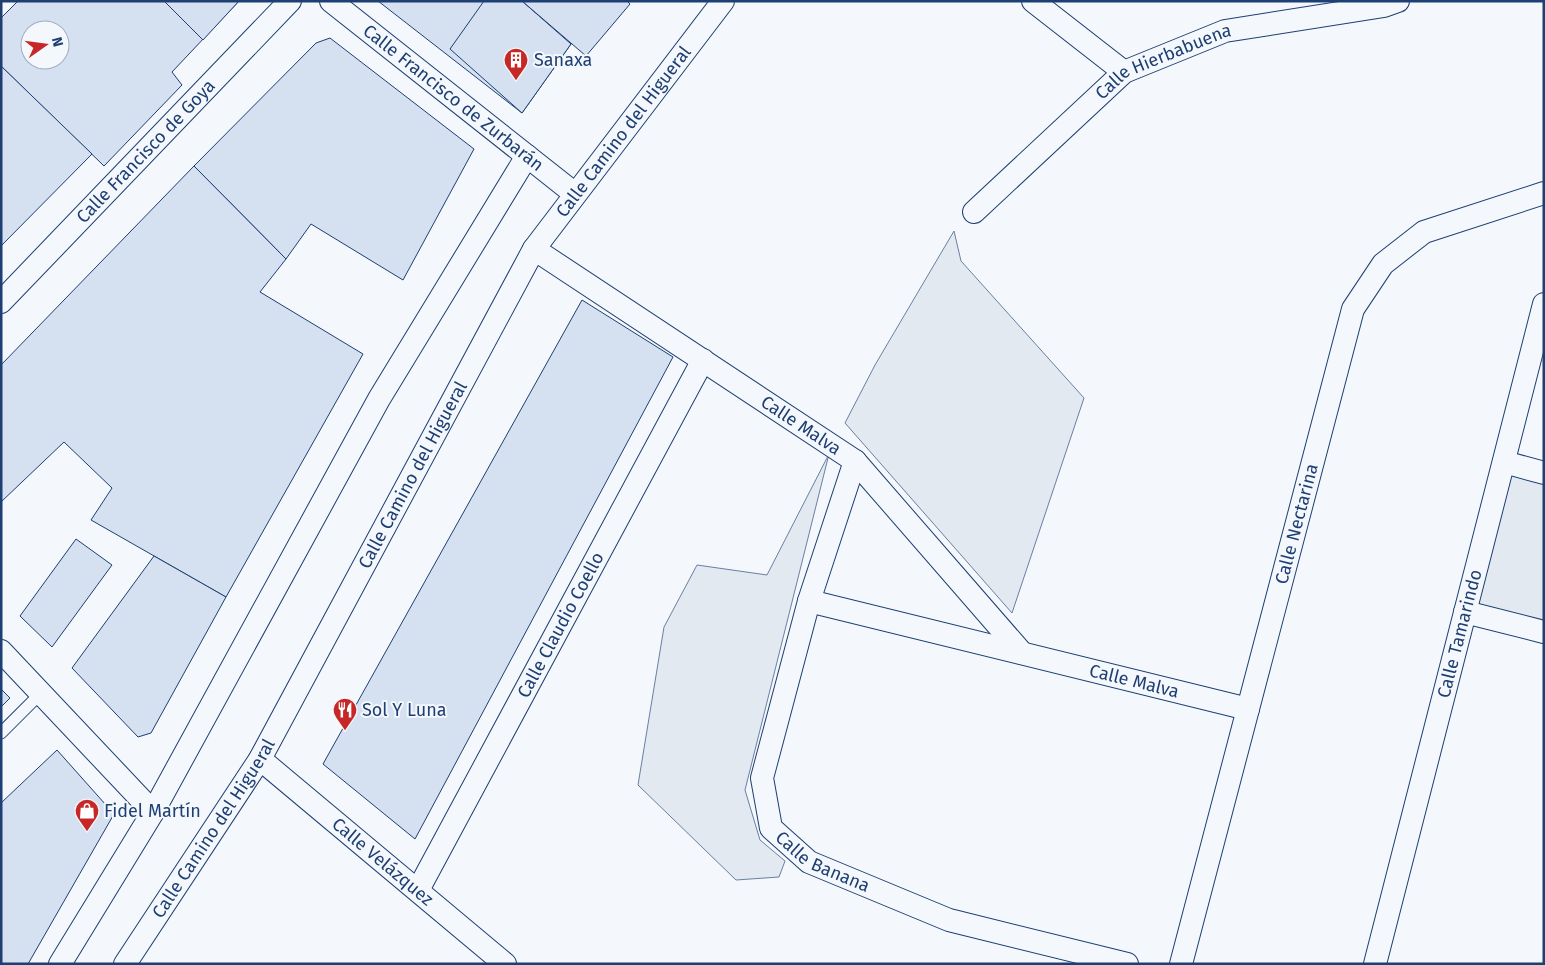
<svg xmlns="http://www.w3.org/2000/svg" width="1545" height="965" viewBox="0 0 1545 965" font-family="'Fira Sans',sans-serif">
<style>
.green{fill:#e3e9f0;stroke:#687fa3}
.building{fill:#d5e0f0;stroke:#1d3f73;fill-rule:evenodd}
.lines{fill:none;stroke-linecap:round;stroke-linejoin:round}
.service-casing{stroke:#1d3f73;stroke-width:13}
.minor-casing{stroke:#1d3f73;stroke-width:24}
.service{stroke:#f4f7fb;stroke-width:11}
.minor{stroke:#f4f7fb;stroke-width:22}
.labels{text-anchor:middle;stroke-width:4;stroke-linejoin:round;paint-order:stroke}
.poi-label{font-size:18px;fill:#1d3f73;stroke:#f4f7fb;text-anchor:start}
.street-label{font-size:18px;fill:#1d3f73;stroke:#f4f7fb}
</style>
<rect width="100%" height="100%" fill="#f4f7fb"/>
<g class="green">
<path d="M954 231 961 261 1084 398 1012 613 845 423 875 365Z"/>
<path d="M829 454 745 790 760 840 785 861 779 877 736 880 638 785 664 627 697 565 767 575Z"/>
<path d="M1510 471 1544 481V624L1473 606Z"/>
</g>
<g class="building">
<path d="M18 1H239L172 72 182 85 104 166 1 66V18ZM30 30H60V60H30Z"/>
<path d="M164 1H239L203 40Z"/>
<path d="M378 1H522L571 44 522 113Z"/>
<path d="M484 1H522L571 44 522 113 450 49Z"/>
<path d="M522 1H627L630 4 586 56Z"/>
<path d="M330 38 474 149 403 280 311 224 286 259 194 166 316 43Z"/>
<path d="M1 66 92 154 1 246Z"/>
<path d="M194 166 286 259 260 292 363 354 226 597 91 520 112 488 64 442 1 502V365Z"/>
<path d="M582 300 673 357 415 839 323 764Z"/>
<path d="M76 539 112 565 52 647 20 616Z"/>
<path d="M154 556 226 597 151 733 138 737 72 668Z"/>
<path d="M1 689 10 698 1 707Z"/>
<path d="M57 750 114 814 28 964H1V803Z"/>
</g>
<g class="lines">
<defs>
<path id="service" d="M1 733 41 693"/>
<g id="minor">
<path id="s1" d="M331 1 575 194"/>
<path d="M1033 1 1124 72"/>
<path id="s2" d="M974 212 1124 72 1225 31 1384 6 1398 1"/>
<path id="s3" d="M534 249 855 461 1022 653"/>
<path id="s4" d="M1 302 290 1"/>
<path id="s5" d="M855 461 809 601 762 778 771 828 809 862 949 920 1127 964"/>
<path d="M1504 462 1544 473"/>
<path id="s6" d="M809 601 1248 709"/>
<path d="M1465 612 1544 632"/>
<path d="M1 651 153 812"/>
<path id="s7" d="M260 759 505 964"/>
<path id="s8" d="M418 890 703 360"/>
<path d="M60 964 153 812 379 399 527 156"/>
<path id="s9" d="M125 964 260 759 534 249 723 1"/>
<path id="s10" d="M1181 964 1353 309 1383 264 1424 232 1544 193"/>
<path id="s11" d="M1375 964 1544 304"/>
</g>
</defs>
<use href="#service" class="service-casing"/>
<use href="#minor" class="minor-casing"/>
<use href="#service" class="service"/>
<use href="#minor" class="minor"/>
</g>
<defs>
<symbol id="building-pin" viewBox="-11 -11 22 30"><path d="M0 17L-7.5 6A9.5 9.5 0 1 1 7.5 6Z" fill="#c62828" stroke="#f4f7fb"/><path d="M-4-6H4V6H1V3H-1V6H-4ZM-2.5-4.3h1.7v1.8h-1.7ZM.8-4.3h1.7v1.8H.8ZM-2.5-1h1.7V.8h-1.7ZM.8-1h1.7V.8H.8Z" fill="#fff"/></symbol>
<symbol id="restaurant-pin" viewBox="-11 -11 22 30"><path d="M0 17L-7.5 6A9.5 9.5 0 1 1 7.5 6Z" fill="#c62828" stroke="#f4f7fb"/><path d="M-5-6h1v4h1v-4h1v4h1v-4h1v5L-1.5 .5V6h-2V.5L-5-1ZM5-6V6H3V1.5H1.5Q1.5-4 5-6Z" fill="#fff"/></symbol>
<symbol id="shop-pin" viewBox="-11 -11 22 30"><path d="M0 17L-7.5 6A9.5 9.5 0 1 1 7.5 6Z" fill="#c62828" stroke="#f4f7fb"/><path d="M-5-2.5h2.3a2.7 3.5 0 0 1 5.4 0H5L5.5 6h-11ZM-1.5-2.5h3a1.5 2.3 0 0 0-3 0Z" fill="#fff"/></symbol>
</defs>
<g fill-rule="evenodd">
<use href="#building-pin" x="502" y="46" width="28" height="38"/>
<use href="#restaurant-pin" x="331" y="696" width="28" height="38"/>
<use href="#shop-pin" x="73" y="797" width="28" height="38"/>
</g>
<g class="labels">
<g class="poi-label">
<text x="534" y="66">Sanaxa</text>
<text x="362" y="716">Sol Y Luna</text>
<text x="104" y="817">Fidel Martín</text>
</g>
<g class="street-label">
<text dy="6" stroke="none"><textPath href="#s2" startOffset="245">Calle Hierbabuena</textPath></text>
<text dy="6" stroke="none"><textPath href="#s1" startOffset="156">Calle Francisco de Zurbarán</textPath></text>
<text dy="6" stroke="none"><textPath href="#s9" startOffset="972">Calle Camino del Higueral</textPath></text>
<text dy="6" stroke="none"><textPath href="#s4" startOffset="209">Calle Francisco de Goya</textPath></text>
<text dy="6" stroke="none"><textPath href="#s3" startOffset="320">Calle Malva</textPath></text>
<text dy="6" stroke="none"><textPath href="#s9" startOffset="568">Calle Camino del Higueral</textPath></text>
<text dy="6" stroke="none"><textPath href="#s10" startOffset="455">Calle Nectarina</textPath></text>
<text dy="6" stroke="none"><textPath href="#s8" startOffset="301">Calle Claudio Coello</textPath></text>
<text dy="6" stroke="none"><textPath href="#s11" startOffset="341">Calle Tamarindo</textPath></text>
<text dy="6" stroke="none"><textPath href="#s6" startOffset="335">Calle Malva</textPath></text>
<text dy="6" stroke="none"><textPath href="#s9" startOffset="162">Calle Camino del Higueral</textPath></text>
<text dy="6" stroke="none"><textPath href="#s5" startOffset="444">Calle Banana</textPath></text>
<text dy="6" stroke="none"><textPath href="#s7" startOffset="160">Calle Velázquez</textPath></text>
</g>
</g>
<rect width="1545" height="965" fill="none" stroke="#1d3f73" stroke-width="5"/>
<g transform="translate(45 45) rotate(76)"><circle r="24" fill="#f4f7fb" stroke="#9eadc5"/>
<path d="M0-4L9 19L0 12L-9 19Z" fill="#c62828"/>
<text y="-8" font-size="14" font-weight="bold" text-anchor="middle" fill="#1d3f73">N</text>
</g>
</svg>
